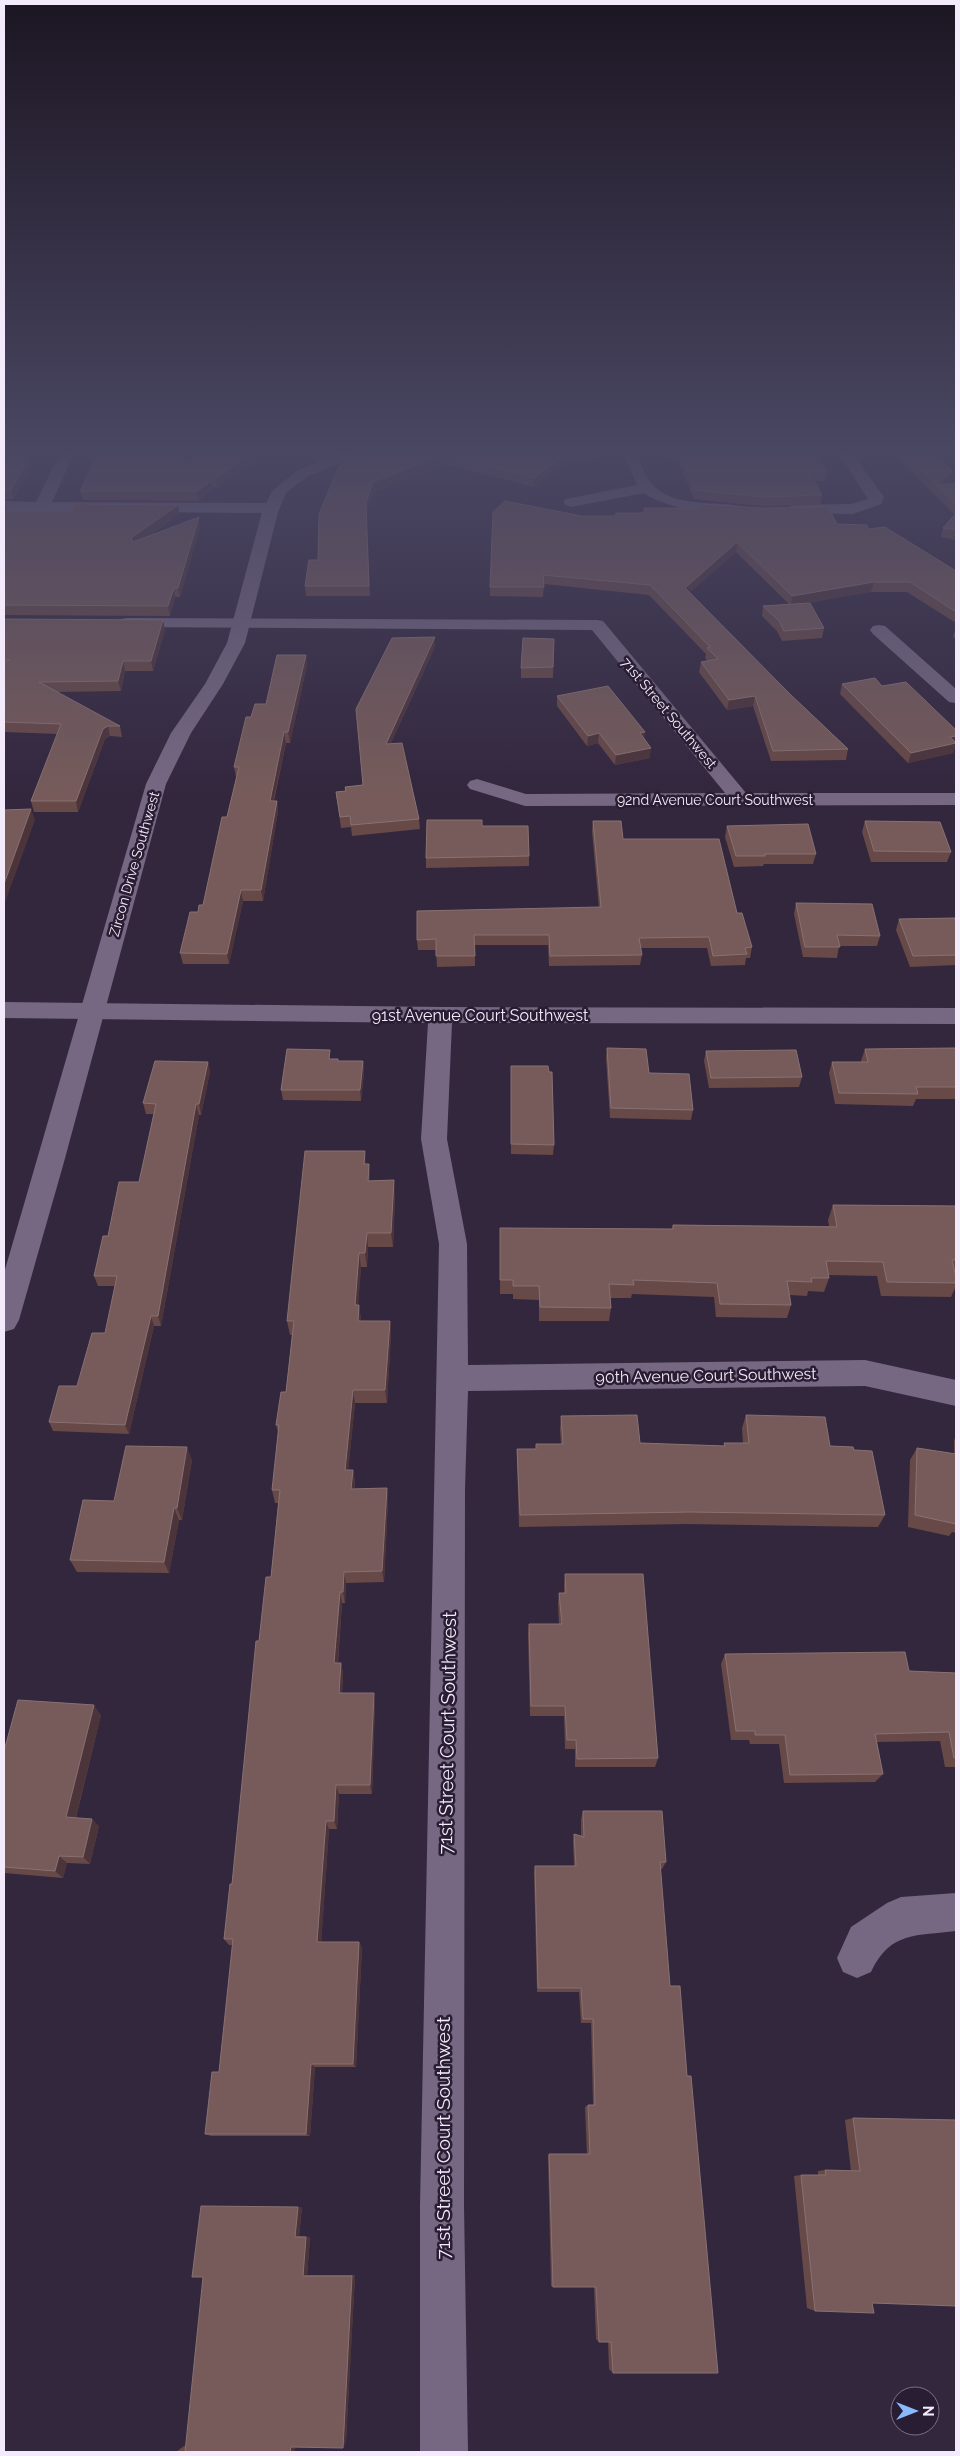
<svg xmlns="http://www.w3.org/2000/svg" width="960" height="2456" viewBox="0 0 960 2456" font-family="Raleway,sans-serif">
<style>
.lines{fill:none;stroke-linecap:round;stroke-linejoin:round}
.minor{fill:#766882;fill-rule:evenodd}
.tertiary{fill:#766882;fill-rule:evenodd}
.wall{fill:#674947}
.shaded-wall{fill:#4c343b}
.building{fill:#765b5a;stroke:#897173}
.labels{text-anchor:middle;stroke-width:5;stroke-linejoin:round;paint-order:stroke}
.far-street-label{font-size:14px;fill:#f3ebfb;stroke:#291d33}
.street-label{font-size:16px;fill:#f3ebfb;stroke:#291d33}
.near-street-label{font-size:19px;fill:#f3ebfb;stroke:#291d33}
</style>
<rect width="100%" height="100%" fill="#33273e"/>
<g class="lines">
<g class="minor">
<path d="M63 447H77L52 502 272 503 280 508 272 513 4 511V501L36 502Z"/>
<path d="M621 447H635C639 458 642 470 649 480 671 514 737 497 746 510 735 525 658 505 644 493L571 507 566 505 563 502 566 499 637 485Z"/>
<path d="M834 447H848L884 497 881 504 853 514 789 513 786 510 789 507 794 505 851 504 868 499Z"/>
<path d="M127 618 597 620 603 621 746 793H956V805L525 806 470 789 467 785 470 781 477 779 526 794 725 793 592 630 121 627 118 623 121 619Z"/>
<path d="M879 625 885 626 956 689V703L949 702 873 634 870 630 873 626Z"/>
<path d="M4 1002 440 1007 956 1008V1024L452 1023 447 1139 467 1244 468 1365 865 1360 956 1380V1406L865 1386 468 1391 465 1489 464 2206 468 2452H420V2206L439 1244 421 1139 428 1023 4 1018Z"/>
<path d="M956 1893V1931C917 1936 890 1931 871 1972L857 1978 843 1972 837 1958 851 1927 887 1903 901 1897Z"/>
</g>
<path class="tertiary" d="M356 447H376L374 450 308 476 286 493 278 512 245 643 223 684 191 733 166 784 64 1162 19 1320 14 1329 4 1332V1273L146 784 171 733 205 684 227 643 262 512 272 491 298 470Z"/>
</g>
<g class="wall">
<path d="M4 447 14 499 4 500Z"/>
<path d="M274 447 217 487H212L210 492 198 501 83 500 80 491 185 463Z"/>
<path d="M312 447H351L330 455Z"/>
<path d="M661 447H810L827 472 825 481H814L822 495 820 505 761 506 694 499 677 458 666 459Z"/>
<path d="M886 447H930L952 471 949 480 945 484 956 483V540L941 537 943 528 955 515Z"/>
<path d="M598 451 597 460 570 461 534 487 445 464 374 492 366 512 370 596H306L305 586 318 560 346 463V454Z"/>
<path d="M4 503 7 511 71 512 178 505 179 514 149 536 200 527 180 597H175L170 616 4 615Z"/>
<path d="M701 504 868 529 956 571V623L907 592H871L805 603 824 628 822 638 782 641 777 631 762 616 763 606 789 604 736 552 690 592 790 694 848 749 846 760 771 761 753 706 727 710 699 672 701 662 708 661 705 658 706 654 649 595 544 584 543 597 490 596V587L582 516H615L616 513H643L644 508H701Z"/>
<path d="M4 619 165 630 153 671H125L121 691 57 692 120 726 122 737 110 736 105 739 78 812H34L31 801 58 734 4 732Z"/>
<path d="M956 627V639L953 637Z"/>
<path d="M435 637V647L391 743 419 819 420 829 352 836 351 827 341 828 336 792 345 791V787L363 785Z"/>
<path d="M554 639 553 678H521V668Z"/>
<path d="M306 655 307 665 290 743H286L274 801H277L278 811 263 901H243L229 964H183L180 953 203 905 227 817 237 777H236L234 767 251 717 266 704Z"/>
<path d="M842 684 882 686 956 730V745L955 746 953 753 908 763 840 694Z"/>
<path d="M557 696 650 758 615 765 598 743 587 746 557 706Z"/>
<path d="M593 821 623 839 737 913 752 947 750 958H746L745 965 711 966 707 948H641L642 955 640 965 549 966 548 945H475V966L437 967 436 950H418L417 940 599 908 592 831Z"/>
<path d="M865 821 951 852 947 862H871L862 832Z"/>
<path d="M482 826 529 856V866L426 868V858Z"/>
<path d="M727 826 816 854 813 864H764L763 866 734 867 725 837Z"/>
<path d="M796 903 880 936 877 946H839L837 958 803 957 794 914Z"/>
<path d="M956 918V965L910 967 896 930 899 919Z"/>
<path d="M607 1048 649 1073 693 1110 691 1120 610 1118 606 1058Z"/>
<path d="M956 1048V1099H916L913 1106 835 1104 829 1073 832 1062H861V1061L865 1049Z"/>
<path d="M706 1051 802 1077 799 1087 709 1088 704 1061Z"/>
<path d="M331 1059 338 1061H363L364 1072 361 1101 283 1100 281 1090Z"/>
<path d="M208 1062 210 1072 201 1115H199L161 1326H154L129 1434 53 1431 49 1422 77 1386 105 1333 115 1286H98L94 1276 108 1236 139 1182 154 1114H146L143 1103Z"/>
<path d="M511 1076 554 1145 553 1155 511 1154Z"/>
<path d="M366 1164H369L370 1181 395 1195 393 1247H368L367 1267H361L358 1305 361 1318V1321H390L391 1334 387 1403H355L348 1470H353L355 1482 354 1489 387 1488 388 1501 384 1582 346 1583 345 1603H342L338 1663H341L343 1673 342 1693 375 1702 372 1794H339L337 1829H329L321 1942H359L362 1948 356 2067H315L310 2136H211L205 2134 219 2072 233 1945H229L224 1939 232 1884 259 1641 271 1577 278 1503H275L272 1490 278 1432 276 1425 286 1392 292 1335H290L287 1321Z"/>
<path d="M833 1205 956 1206V1286L951 1297 881 1296 877 1276 829 1275V1278L824 1292 808 1291 807 1296 790 1295 791 1305 787 1318 716 1317 714 1297 632 1294 631 1298H610L611 1308 609 1321H539V1300L513 1299V1294H500V1228L672 1229 673 1225 829 1226 828 1220Z"/>
<path d="M746 1415 830 1446 854 1450 885 1515 878 1527 686 1524 519 1527 517 1462V1449H536V1444H561L560 1429 561 1416 640 1443 724 1446V1443H743L742 1428Z"/>
<path d="M956 1437V1533L952 1532 949 1536 908 1527 910 1460 917 1448 954 1454V1440Z"/>
<path d="M192 1460 182 1520H179L169 1573 77 1572 70 1560 114 1501Z"/>
<path d="M565 1574 658 1758 655 1767H575V1749H565L564 1716H530L528 1634 529 1624H559L558 1604 559 1593H564V1585Z"/>
<path d="M725 1654 909 1671 956 1673V1767H945L940 1741 877 1742 883 1774 875 1782 784 1783 779 1744H750L749 1740H731L721 1664Z"/>
<path d="M101 1715 76 1818 99 1826 90 1864 67 1863 63 1878 4 1873V1751Z"/>
<path d="M583 1811 666 1862 662 1869H660L613 2373 609 2369 608 2342H599L596 2339 594 2287H553L551 2286 548 2156 549 2154H587L585 2107 588 2105H593L591 2023H581L579 1992H537L534 1873 535 1866H574L573 1841 574 1834 581 1836V1819Z"/>
<path d="M853 2118 956 2120 872 2303 815 2311 807 2308 794 2176 801 2175H818V2171L825 2170 851 2171 845 2120Z"/>
<path d="M302 2207 299 2236 310 2237 307 2275H355L346 2442 295 2447V2452H176L184 2446H186Z"/>
</g>
<g class="shaded-wall">
<path d="M34 447H41L14 499 11 490Z"/>
<path d="M260 447H274L217 487 216 478Z"/>
<path d="M329 447H351L330 455Z"/>
<path d="M570 452V461L534 487V478Z"/>
<path d="M445 454V464L374 492 366 512 370 596 366 503 373 482Z"/>
<path d="M952 471 949 480 940 489 937 485Z"/>
<path d="M210 478 212 487 210 492 198 501 197 491Z"/>
<path d="M5 503 7 513 4 520V505Z"/>
<path d="M178 505 179 514 133 547 131 538Z"/>
<path d="M199 517 200 527 180 597 178 588Z"/>
<path d="M737 542 736 552 684 597 685 588Z"/>
<path d="M874 582 871 592 791 606 792 596Z"/>
<path d="M174 588 175 597 170 616 168 606Z"/>
<path d="M163 620 165 630 153 671 151 661Z"/>
<path d="M435 637V647L386 754V744Z"/>
<path d="M306 655 307 665 290 743 288 732Z"/>
<path d="M123 661 125 671 121 691 118 681Z"/>
<path d="M755 696 753 706 727 710 729 700Z"/>
<path d="M108 726 110 736 105 739 78 812 76 801 103 729Z"/>
<path d="M284 732 286 743 271 811 270 801Z"/>
<path d="M645 732 644 742 640 733Z"/>
<path d="M599 733 598 743 587 746 588 736Z"/>
<path d="M956 736V745L955 746 953 753 908 763 911 753 950 737Z"/>
<path d="M651 748 650 758 615 765 616 755Z"/>
<path d="M277 801 278 811 263 901 261 890Z"/>
<path d="M31 809 35 820 4 905V884Z"/>
<path d="M241 890 243 901 229 964 227 954Z"/>
<path d="M363 1061 364 1072 361 1101 360 1090Z"/>
<path d="M208 1062 210 1072 201 1115 199 1104Z"/>
<path d="M196 1104 199 1115 161 1326 158 1316Z"/>
<path d="M365 1151 366 1165 364 1164Z"/>
<path d="M369 1164 370 1178 369 1195 368 1181Z"/>
<path d="M394 1180 395 1195 393 1247 391 1233Z"/>
<path d="M367 1233 368 1247 367 1267 365 1253Z"/>
<path d="M359 1253 361 1267 357 1318 355 1305Z"/>
<path d="M359 1305 361 1318 360 1334 358 1321Z"/>
<path d="M151 1316 154 1326 129 1434 125 1425Z"/>
<path d="M390 1321 391 1334 387 1403 385 1390Z"/>
<path d="M353 1390 355 1403 347 1482 345 1470Z"/>
<path d="M187 1447 192 1460 182 1520 177 1508Z"/>
<path d="M353 1470 355 1482 354 1501 351 1489Z"/>
<path d="M387 1488 388 1501 384 1582 382 1571Z"/>
<path d="M174 1508 179 1520 169 1573 164 1562Z"/>
<path d="M344 1572 346 1583 345 1603 343 1592Z"/>
<path d="M340 1592 342 1603 337 1673 334 1663Z"/>
<path d="M341 1663 343 1673 341 1702 339 1693Z"/>
<path d="M374 1693 375 1702 372 1794 370 1785Z"/>
<path d="M94 1705 101 1715 74 1825 66 1817Z"/>
<path d="M336 1785 339 1794 337 1829 334 1821Z"/>
<path d="M92 1819 99 1826 90 1864 83 1857Z"/>
<path d="M326 1821 329 1829 321 1948 317 1942Z"/>
<path d="M59 1856 67 1863 63 1878 55 1871Z"/>
<path d="M359 1942 362 1948 356 2067 353 2064Z"/>
<path d="M311 2064 315 2067 310 2136 306 2134Z"/>
<path d="M298 2207H302L299 2236 295 2237Z"/>
<path d="M306 2237H310L307 2275 303 2276Z"/>
<path d="M355 2275 346 2442 343 2448 352 2276Z"/>
<path d="M296 2441 295 2452H290L291 2447Z"/>
</g>
<g class="building">
<path d="M4 447H34L11 490H4Z"/>
<path d="M101 447H179L185 463 208 447H260L216 478H210L209 483 197 491H80Z"/>
<path d="M363 447H596L598 451 570 452 534 478 445 454 373 482 366 503 369 586H305L309 560H318L319 514 339 466 358 459 346 454Z"/>
<path d="M666 447H810L827 472H809L822 495 763 497 695 490 679 449 667 450Z"/>
<path d="M897 447H930L952 471 937 485 956 483V504Z"/>
<path d="M505 501 582 516H616V513H644V508H703L701 504 762 508 828 507 837 524 867 525 868 529 885 527 956 571V612L910 582H874L792 596 737 542 685 588 790 694 848 749 773 751 755 696 729 700 701 662 718 659 707 648 710 647 650 585 543 575 544 587H490L493 512Z"/>
<path d="M74 504 178 505 131 538 133 542 199 517 178 588H174L168 606 4 605V511L71 512Z"/>
<path d="M956 513V530L943 528Z"/>
<path d="M810 603 824 628 784 631 779 621 763 606Z"/>
<path d="M4 619 163 620 151 661H123L118 681 39 682 120 726H108L103 729 76 801H31L61 724 4 722V663L10 660H4Z"/>
<path d="M435 637 386 744 402 743 419 819 351 825 350 816 340 817 336 792 346 791 345 787 363 785 356 709 392 638Z"/>
<path d="M523 638 554 639 553 667 521 668Z"/>
<path d="M277 655H306L288 732H284L270 801H277L261 890H241L227 954 180 953 190 912H198L199 905H203L222 817H227L239 767H234L246 717H251L255 704H266Z"/>
<path d="M875 678 882 686 906 682 956 730V736L950 737 956 743 911 753 842 684Z"/>
<path d="M608 686 645 732 640 733 651 748 616 755 599 733 588 736 557 696Z"/>
<path d="M31 809 4 884V810Z"/>
<path d="M427 820H482V826H528L529 856 426 858Z"/>
<path d="M593 821H621L623 839H719L737 913H742L752 947 745 948 747 954 713 956 709 937 639 938 642 955 550 956 549 935H474L475 956H436V939L417 940V911L601 907Z"/>
<path d="M865 821 940 822 951 852 874 851Z"/>
<path d="M808 824 816 854H765V856H736L727 826Z"/>
<path d="M796 903 872 904 880 936 837 935 840 947H805Z"/>
<path d="M956 918V955L913 956 899 919Z"/>
<path d="M607 1048 646 1049 649 1073 689 1074 693 1110 611 1108Z"/>
<path d="M956 1048V1087H916L918 1094 839 1093 832 1062H868L865 1049Z"/>
<path d="M287 1049 330 1050 329 1059H338V1061H363L360 1090H281Z"/>
<path d="M796 1050 802 1077 711 1078 706 1051Z"/>
<path d="M155 1061 208 1062 199 1104H196L158 1316H151L125 1425 49 1422 59 1386H77L92 1333H105L117 1276H94L103 1236H108L119 1182H139L156 1104 143 1103Z"/>
<path d="M511 1066H548L549 1072H552L554 1145 511 1144Z"/>
<path d="M305 1151H365L364 1164H369L368 1181 394 1180 391 1233H367L365 1253H359L355 1305H359L358 1321H390L385 1390H353L345 1470H353L351 1489 387 1488 382 1571 344 1572 343 1592H340L334 1663H341L339 1693H374L370 1785H336L334 1821H326L317 1942H359L353 2064H311L306 2134H205L212 2072H219L233 1939H224L230 1884H232L256 1641H259L266 1577H271L280 1490H272L279 1425H276L281 1392H286L294 1321H287Z"/>
<path d="M833 1205 956 1206V1260H952L956 1277V1283L887 1282 883 1262 826 1261 829 1278H811L812 1282 787 1281 791 1305 720 1304 717 1283 633 1280 634 1285 609 1284 611 1308 540 1307 539 1286H513V1280H500V1228L673 1229V1225L837 1227Z"/>
<path d="M637 1415 640 1443 725 1446 724 1443H749L746 1415 825 1417 830 1446 853 1447 854 1450 872 1451 885 1515 690 1512 520 1515 517 1449H536V1444H563L561 1416Z"/>
<path d="M126 1446 187 1447 177 1508H174L164 1562 70 1560 83 1500 114 1501Z"/>
<path d="M917 1448 956 1454V1524L915 1515Z"/>
<path d="M565 1574H643L658 1758 577 1759 576 1740H567L565 1706H531L529 1624H562L559 1593H566Z"/>
<path d="M905 1652 909 1671 956 1673V1758H954L949 1732 875 1734 883 1774 790 1775 785 1735H755V1731H736L725 1654Z"/>
<path d="M18 1700 94 1705 66 1817 92 1819 83 1857 59 1856 55 1871 4 1867V1751Z"/>
<path d="M583 1811H662L666 1862H660L670 1986H680L687 2076H691L718 2373H613L611 2342H599L596 2287H553L549 2154H590L588 2105H595L593 2019H583L581 1988H538L535 1866H576L574 1834 584 1837Z"/>
<path d="M853 2118 956 2120V2306L872 2303 874 2313 815 2311 801 2175H826L825 2170 860 2171Z"/>
<path d="M201 2206 298 2207 295 2237H306L303 2276H352L343 2448 291 2447 290 2452H185L203 2277H192Z"/>
</g>
<linearGradient id="sky" x2="0" y2="1"><stop stop-color="#1c1522"/><stop offset="0.57" stop-color="#4a4763"/><stop offset="1" stop-color="#4a4763" stop-opacity="0"/></linearGradient>
<rect width="960" height="791" fill="url(#sky)"/>
<g class="labels">
<g class="far-street-label">
<text transform="translate(669 713) rotate(50)" y="5">71st Street Southwest</text>
<text x="715" y="805">92nd Avenue Court Southwest</text>
<text transform="translate(134 864) rotate(-74)" y="5">Zircon Drive Southwest</text>
</g>
<g class="street-label">
<text x="480" y="1021">91st Avenue Court Southwest</text>
<text transform="translate(706 1375) rotate(-1)" y="6">90th Avenue Court Southwest</text>
</g>
<g class="near-street-label">
<text transform="translate(447 1733) rotate(-89)" y="7">71st Street Court Southwest</text>
<text transform="translate(443 2138) rotate(-90)" y="7">71st Street Court Southwest</text>
</g>
</g>
<rect width="960" height="2456" fill="none" stroke="#f3ebfb" stroke-width="10"/>
<g transform="translate(915 2411) rotate(90)"><circle r="24" fill="#291d33" stroke="#7a6f83"/>
<path d="M0-4L9 19L0 12L-9 19Z" fill="#8abafc"/>
<text y="-8" font-size="14" font-weight="bold" text-anchor="middle" fill="#f3ebfb">N</text>
</g>
</svg>
